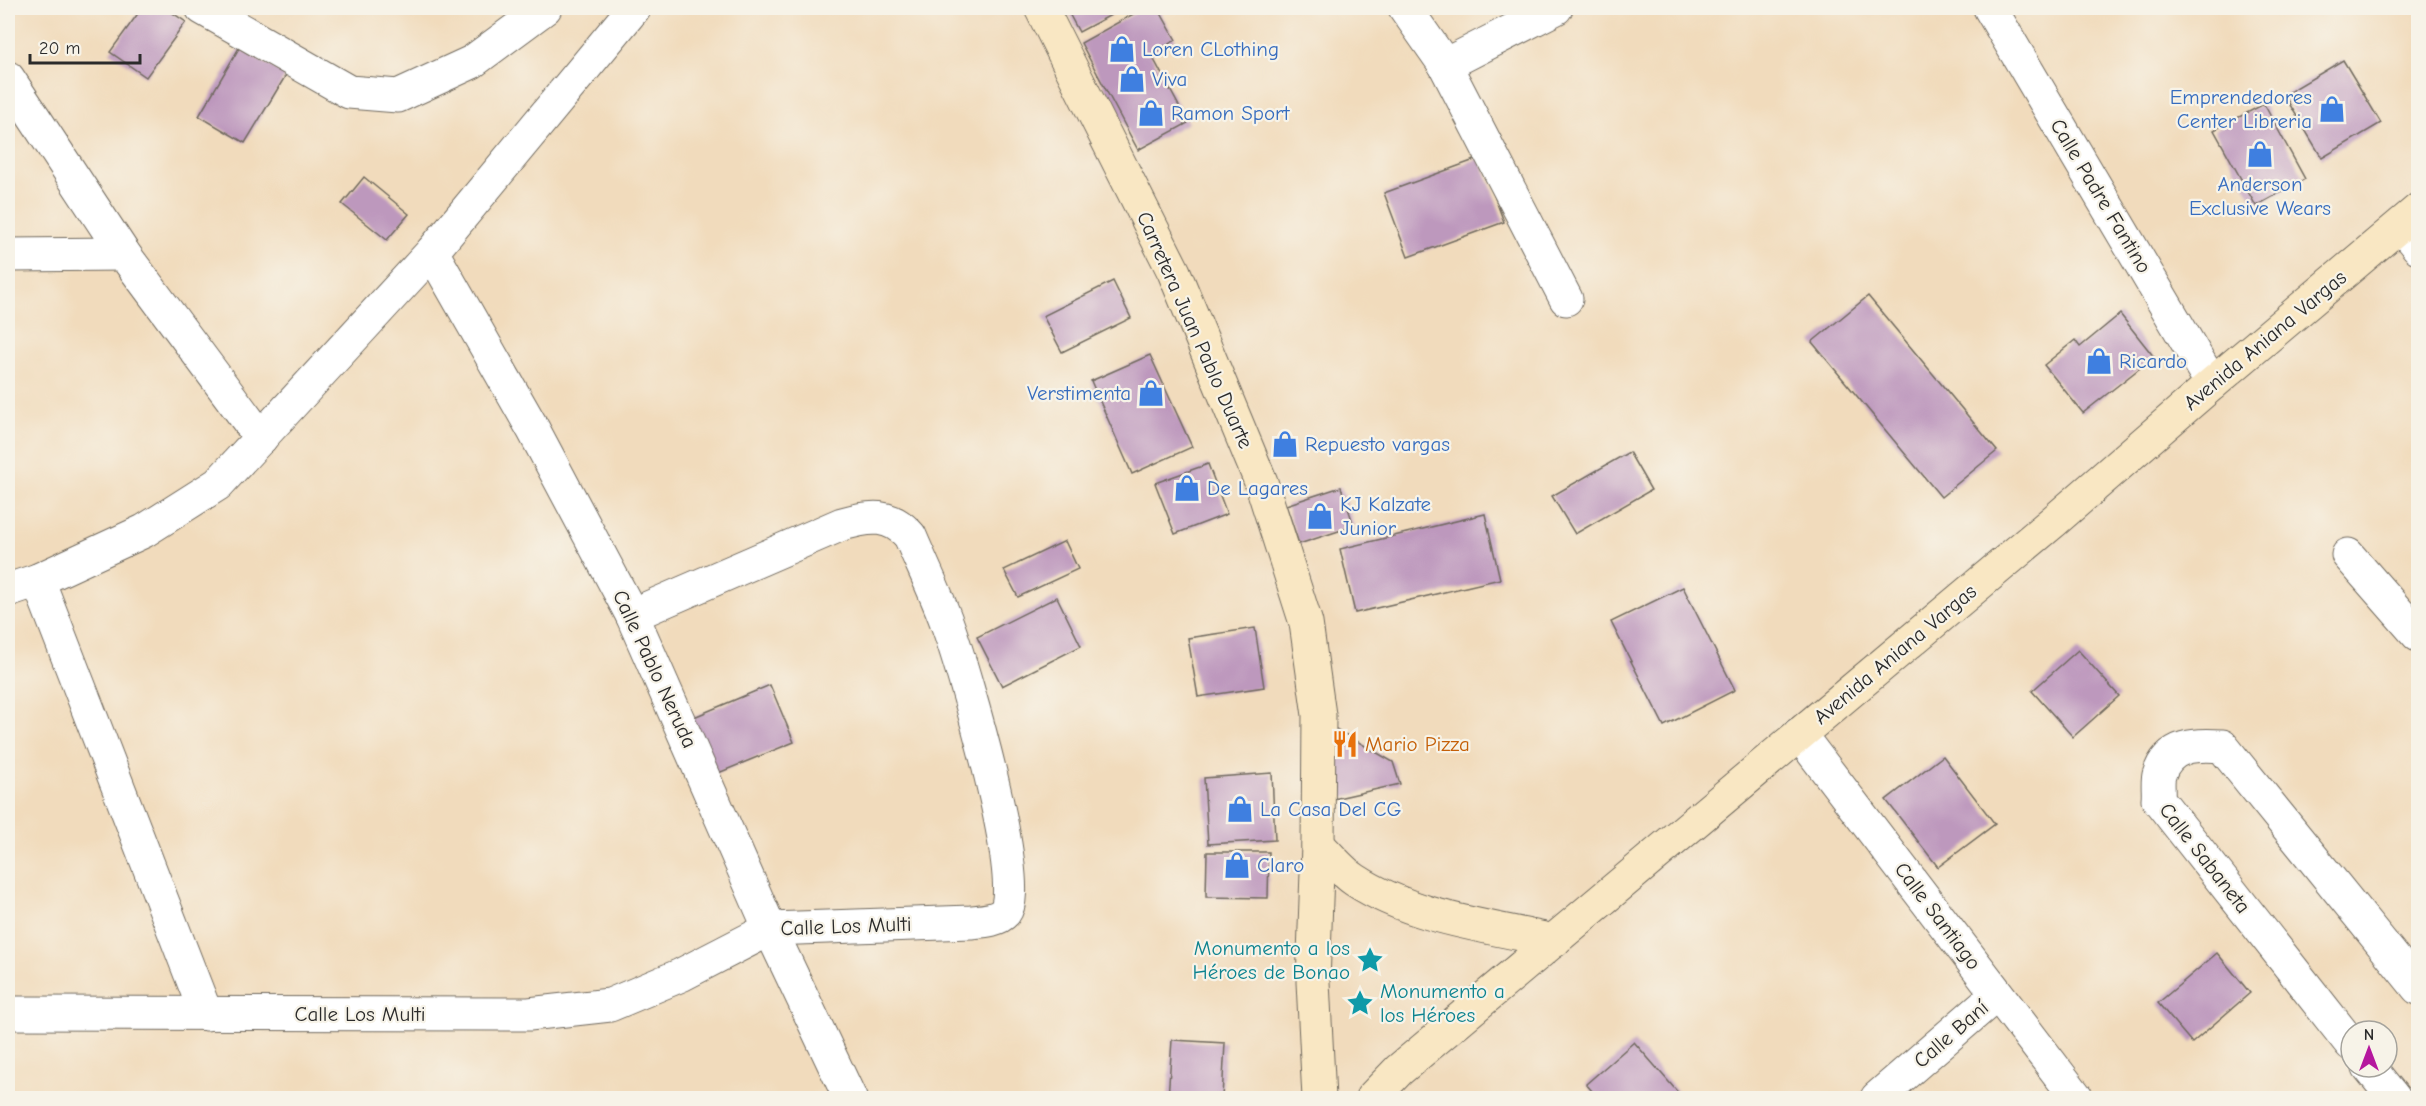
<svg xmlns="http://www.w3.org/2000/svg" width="2426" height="1106" viewBox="0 0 2426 1106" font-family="'Comic Neue',sans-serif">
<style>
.building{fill:#bd98bd}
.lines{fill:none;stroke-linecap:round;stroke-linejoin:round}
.minor-casing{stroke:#70695e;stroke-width:35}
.tertiary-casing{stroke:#70695e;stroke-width:35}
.secondary-casing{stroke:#70695e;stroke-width:35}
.minor{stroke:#fff;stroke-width:33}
.tertiary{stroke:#fff;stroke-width:33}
.secondary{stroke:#f9e7c3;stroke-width:33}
.labels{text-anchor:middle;stroke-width:4.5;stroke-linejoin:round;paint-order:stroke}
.shop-label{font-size:21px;fill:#366cbe;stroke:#f7f3e8;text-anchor:start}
.street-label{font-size:21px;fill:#2b2b2b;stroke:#f7f3e8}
.food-label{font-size:21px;fill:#c56008;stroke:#f7f3e8;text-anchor:start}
.culture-label{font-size:21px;fill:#0d838f;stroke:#f7f3e8;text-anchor:end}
</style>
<rect width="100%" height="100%" fill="#f7f3e8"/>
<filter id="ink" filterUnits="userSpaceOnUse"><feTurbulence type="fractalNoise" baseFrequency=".0167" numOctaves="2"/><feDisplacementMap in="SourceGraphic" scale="12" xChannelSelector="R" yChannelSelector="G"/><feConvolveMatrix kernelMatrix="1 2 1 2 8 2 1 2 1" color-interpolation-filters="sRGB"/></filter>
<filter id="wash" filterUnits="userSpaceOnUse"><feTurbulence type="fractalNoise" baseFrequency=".008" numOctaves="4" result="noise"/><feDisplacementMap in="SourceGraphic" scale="24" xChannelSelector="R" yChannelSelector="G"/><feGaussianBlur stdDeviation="1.35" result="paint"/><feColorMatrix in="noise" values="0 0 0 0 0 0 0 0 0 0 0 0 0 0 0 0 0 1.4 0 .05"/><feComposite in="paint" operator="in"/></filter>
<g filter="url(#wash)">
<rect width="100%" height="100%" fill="#f1dbbc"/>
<g id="blocks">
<g class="building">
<path d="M142 8H165L186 22 146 77 110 52Z"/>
<path d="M1066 8H1124L1079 32Z"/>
<path d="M1144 8H1158L1176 40 1151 54 1188 123 1138 150 1081 43Z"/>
<path d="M239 48 286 75 245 143 199 116Z"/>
<path d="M2343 60 2381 123 2322 158 2284 95Z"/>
<path d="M2264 104 2305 179 2256 206 2214 130Z"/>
<path d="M1480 158 1504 222 1408 257 1384 193Z"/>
<path d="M364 177 409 214 387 240 342 204Z"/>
<path d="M1113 281 1131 318 1062 352 1043 316Z"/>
<path d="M1868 296 1997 451 1941 497 1812 342Z"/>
<path d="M2120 314 2154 357 2083 413 2044 365 2075 340 2080 347Z"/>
<path d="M1150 355 1192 447 1132 474 1091 381Z"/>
<path d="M1629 452 1651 490 1575 534 1552 496Z"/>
<path d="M1208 464 1227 514 1175 534 1155 483Z"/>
<path d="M1341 487 1354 526 1299 544 1286 505Z"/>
<path d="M1485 514 1500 579 1355 613 1340 549Z"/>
<path d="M1065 541 1078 569 1018 597 1004 570Z"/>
<path d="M1683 587 1735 690 1664 726 1611 622Z"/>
<path d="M1057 597 1081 646 1002 686 977 637Z"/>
<path d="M1255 628 1264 687 1198 697 1188 638Z"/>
<path d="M2078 650 2119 696 2073 737 2032 691Z"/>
<path d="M770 685 794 742 711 776 687 720Z"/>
<path d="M1329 725 1393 762 1400 784 1329 800Z"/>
<path d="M1943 756 1995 824 1938 867 1886 800Z"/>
<path d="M1272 773 1275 840 1208 844 1204 778Z"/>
<path d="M1207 852H1269L1268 898 1206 897Z"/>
<path d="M2217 953 2250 993 2192 1043 2158 1003Z"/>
<path d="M1172 1040 1225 1043 1222 1098H1168Z"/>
<path d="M1634 1042 1682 1097 1598 1098 1586 1084Z"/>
</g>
</g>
</g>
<g filter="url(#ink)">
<use href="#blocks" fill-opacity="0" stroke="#70695e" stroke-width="1.5"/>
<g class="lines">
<defs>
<g id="minor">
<path d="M202 8 349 92 398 96 472 62 545 8"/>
<path d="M1405 8 1445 65 1566 299"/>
<path d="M1990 8 2212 384"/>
<path d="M1445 65 1556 8"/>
<path d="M8 78 124 254 261 438"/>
<path d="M2401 226 2418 247"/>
<path d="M432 252 533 429 632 615 770 929 850 1098"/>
<path d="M8 255 124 254"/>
<path d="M2348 555 2418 635"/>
<path d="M38 580 206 1014"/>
<path d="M8 590 38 580 144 531 218 484 432 252 634 8"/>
<path d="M8 1013 529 1014 610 1005 681 975 770 929 971 922C981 921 997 921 1005 912 1027 883 963 669 949 629 938 597 923 567 910 536 890 513 870 516 842 524L632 615"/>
<path d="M2351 1044 2158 799C2159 791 2157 782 2159 775 2168 744 2196 744 2222 746L2418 988"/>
<path d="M2369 1067 2394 1098"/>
<path d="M1877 1098 1997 994"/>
</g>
<path id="tertiary" d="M1799 734 2077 1098"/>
<g id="secondary">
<path d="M1041 8 1174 272 1261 482 1306 623 1319 715 1318 845 1313 982 1319 1098"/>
<path d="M1318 845C1330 856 1341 871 1355 880 1413 918 1488 926 1554 941"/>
<path d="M1372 1098 1399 1070 2054 521 2212 384 2418 210"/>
</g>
</defs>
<use href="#minor" class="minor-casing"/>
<use href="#tertiary" class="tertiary-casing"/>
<use href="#secondary" class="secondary-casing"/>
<use href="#minor" class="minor"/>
<use href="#tertiary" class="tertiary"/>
<use href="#secondary" class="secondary"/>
</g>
</g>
<defs>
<symbol id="shop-bare" viewBox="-9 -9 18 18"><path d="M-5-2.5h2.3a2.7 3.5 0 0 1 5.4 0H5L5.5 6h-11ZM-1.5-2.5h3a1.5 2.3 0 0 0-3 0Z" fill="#3f7fe0" stroke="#f7f3e8" stroke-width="2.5" paint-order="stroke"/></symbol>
<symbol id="restaurant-bare" viewBox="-9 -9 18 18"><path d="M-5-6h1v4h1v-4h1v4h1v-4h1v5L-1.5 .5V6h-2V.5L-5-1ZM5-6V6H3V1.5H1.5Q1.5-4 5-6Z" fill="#e8710a" stroke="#f7f3e8" stroke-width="2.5" paint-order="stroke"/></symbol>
<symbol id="sight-bare" viewBox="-9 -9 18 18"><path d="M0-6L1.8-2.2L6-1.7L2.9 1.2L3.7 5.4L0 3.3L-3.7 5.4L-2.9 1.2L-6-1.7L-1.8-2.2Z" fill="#0f9aa8" stroke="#f7f3e8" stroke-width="2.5" paint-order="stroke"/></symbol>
</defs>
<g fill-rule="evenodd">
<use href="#shop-bare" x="1103" y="30" width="38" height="38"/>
<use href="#shop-bare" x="1113" y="60" width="38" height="38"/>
<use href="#shop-bare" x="2313" y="90" width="38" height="38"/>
<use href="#shop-bare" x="1132" y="94" width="38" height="38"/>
<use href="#shop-bare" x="2241" y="135" width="38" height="38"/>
<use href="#shop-bare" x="2080" y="342" width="38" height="38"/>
<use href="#shop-bare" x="1132" y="374" width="38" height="38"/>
<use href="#shop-bare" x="1266" y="425" width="38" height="38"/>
<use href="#shop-bare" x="1168" y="469" width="38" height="38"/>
<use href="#shop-bare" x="1301" y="497" width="38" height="38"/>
<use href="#restaurant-bare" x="1326" y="725" width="38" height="38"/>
<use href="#shop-bare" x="1221" y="790" width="38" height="38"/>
<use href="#shop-bare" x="1218" y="846" width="38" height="38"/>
<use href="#sight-bare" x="1351" y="941" width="38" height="38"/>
<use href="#sight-bare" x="1341" y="984" width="38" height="38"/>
</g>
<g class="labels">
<g class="shop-label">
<text x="1142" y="56">Loren CLothing</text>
<text x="1152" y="86">Viva</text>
<text x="2312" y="104" text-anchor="end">Emprendedores<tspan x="2312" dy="24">Center Libreria</tspan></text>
<text x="1171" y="120">Ramon Sport</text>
<text x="2260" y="191" text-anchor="middle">Anderson<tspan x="2260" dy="24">Exclusive Wears</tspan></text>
<text x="2119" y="368">Ricardo</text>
<text x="1131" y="400" text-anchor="end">Verstimenta</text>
<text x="1305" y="451">Repuesto vargas</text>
<text x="1207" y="495">De Lagares</text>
<text x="1340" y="511">KJ Kalzate<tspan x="1340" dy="24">Junior</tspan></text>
<text x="1260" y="816">La Casa Del CG</text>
<text x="1257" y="872">Claro</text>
</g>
<g class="street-label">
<text transform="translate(2101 196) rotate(59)" y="7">Calle Padre Fantino</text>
<text transform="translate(1195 330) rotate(66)" y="7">Carretera Juan Pablo Duarte</text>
<text transform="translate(2265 340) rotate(-40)" y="7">Avenida Aniana Vargas</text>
<text transform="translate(1895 654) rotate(-40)" y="7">Avenida Aniana Vargas</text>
<text transform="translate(655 669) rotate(65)" y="7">Calle Pablo Neruda</text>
<text transform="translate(2205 858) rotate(52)" y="7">Calle Sabaneta</text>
<text transform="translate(1938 916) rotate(53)" y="7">Calle Santiago</text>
<text transform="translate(846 926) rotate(-2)" y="7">Calle Los Multi</text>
<text x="360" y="1021">Calle Los Multi</text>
<text transform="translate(1951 1034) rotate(-41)" y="7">Calle Baní</text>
</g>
<g class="food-label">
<text x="1365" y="751">Mario Pizza</text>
</g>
<g class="culture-label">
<text x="1350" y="955">Monumento a los<tspan x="1350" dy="24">Héroes de Bonao</tspan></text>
<text x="1380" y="998" text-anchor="start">Monumento a<tspan x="1380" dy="24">los Héroes</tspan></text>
</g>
</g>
<rect width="2426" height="1106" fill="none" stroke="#f7f3e8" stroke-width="30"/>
<g transform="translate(2369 1049)"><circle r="28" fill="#f7f3e8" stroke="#a5a39c" stroke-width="1.5"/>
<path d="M0-4.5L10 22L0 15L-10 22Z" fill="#b5179e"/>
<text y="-9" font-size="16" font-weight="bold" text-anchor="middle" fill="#2b2b2b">N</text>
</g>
<path d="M30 54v9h110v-9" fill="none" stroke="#2b2b2b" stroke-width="3"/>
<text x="39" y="54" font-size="18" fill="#2b2b2b" stroke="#f7f3e8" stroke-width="4.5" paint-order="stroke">20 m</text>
</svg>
